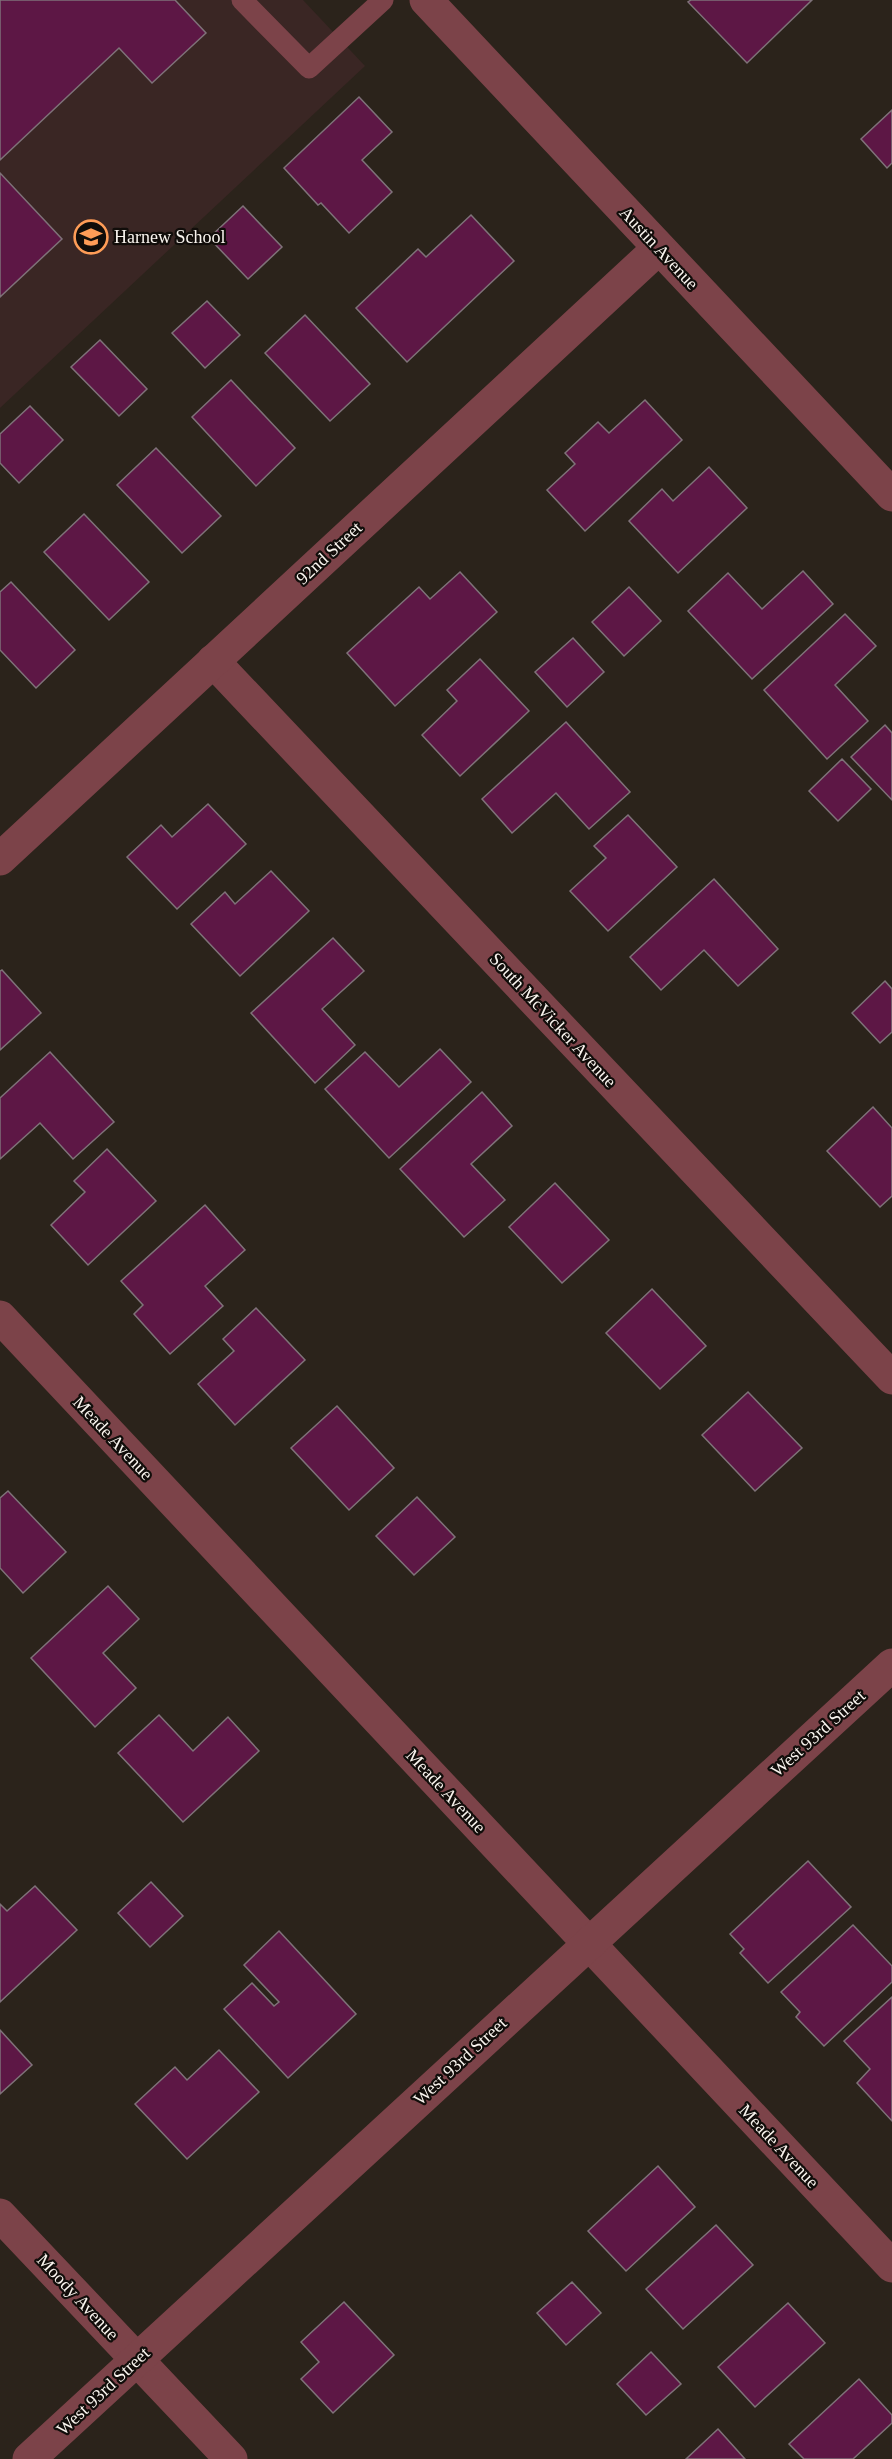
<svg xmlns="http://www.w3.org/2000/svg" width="892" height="2459" viewBox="0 0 892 2459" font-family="'Times New Roman',serif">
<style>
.education{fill:#3a2624}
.building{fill:#5d1745;stroke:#7f7279;stroke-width:1.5}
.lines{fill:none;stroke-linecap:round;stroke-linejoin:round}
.lane{stroke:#7c4349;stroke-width:21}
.street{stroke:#7c4349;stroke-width:33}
.labels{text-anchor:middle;stroke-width:4.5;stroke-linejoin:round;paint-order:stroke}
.poi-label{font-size:18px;fill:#f9f4ee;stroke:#110d0a;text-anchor:start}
.street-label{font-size:18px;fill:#f9f4ee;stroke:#110d0a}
</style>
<rect width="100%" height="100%" fill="#2b231b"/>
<path class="education" d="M0 0H303L365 66 0 408Z"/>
<g class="building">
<path d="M0 0H175L206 33 152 83 119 48 0 160Z"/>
<path d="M691 0H812L747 63 688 2Z"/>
<path d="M359 97 392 132 362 160 392 192 349 233 321 203 318 205 284 168Z"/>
<path d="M892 110V163L887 168 861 139Z"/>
<path d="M0 173 62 239 0 297Z"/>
<path d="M243 206 282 247 248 279 209 238Z"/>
<path d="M471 215 514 261 407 362 356 308 418 249 426 257Z"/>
<path d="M207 301 240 335 205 368 172 333Z"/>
<path d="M305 315 370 384 330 421 265 353Z"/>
<path d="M100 340 147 389 119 416 71 367Z"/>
<path d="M231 380 295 448 256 486 192 417Z"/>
<path d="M645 400 682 440 585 531 547 490 575 464 565 453 598 422 609 433Z"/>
<path d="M30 406 63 440 19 483 0 463V434Z"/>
<path d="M156 448 221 516 182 553 117 485Z"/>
<path d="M709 467 747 508 678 573 629 521 662 489 673 501Z"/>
<path d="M84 514 149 582 109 620 44 552Z"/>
<path d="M803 571 833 604 752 679 688 611 728 573 762 609Z"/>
<path d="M460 572 497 612 395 706 347 653 419 587 430 599Z"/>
<path d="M11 582 75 650 36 688 0 650V592Z"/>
<path d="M629 587 661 621 624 656 592 622Z"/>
<path d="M845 614 876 646 835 685 868 721 827 759 764 690Z"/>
<path d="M573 638 604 672 567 707 535 672Z"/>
<path d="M480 659 529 711 460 776 422 735 457 701 447 690Z"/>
<path d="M566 722 630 792 589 829 556 793 512 833 482 799Z"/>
<path d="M885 725 892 733V800L851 757Z"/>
<path d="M842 759 871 789 838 821 809 791Z"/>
<path d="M208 804 246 844 177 909 127 857 161 825 172 837Z"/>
<path d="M628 815 677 867 608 931 570 891 606 858 594 846Z"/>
<path d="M271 871 309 911 240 976 191 924 225 892 235 904Z"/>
<path d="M714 879 778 949 738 986 704 950 661 990 630 957Z"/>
<path d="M333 938 364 971 322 1009 355 1045 315 1083 251 1013Z"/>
<path d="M2 970 41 1013 0 1050V971Z"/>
<path d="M885 981 892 989V1032L880 1043 852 1013Z"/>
<path d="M440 1049 471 1082 389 1158 325 1089 365 1052 399 1087Z"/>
<path d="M50 1052 114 1122 73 1159 40 1123 0 1159V1098Z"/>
<path d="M482 1092 512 1126 471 1164 505 1200 464 1237 400 1169Z"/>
<path d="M873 1107 892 1128V1196L880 1207 827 1151Z"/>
<path d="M107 1149 156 1201 88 1265 51 1225 85 1192 74 1181Z"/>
<path d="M555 1183 609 1240 562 1283 509 1227Z"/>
<path d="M205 1205 245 1250 205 1286 223 1306 170 1354 134 1314 143 1305 121 1281Z"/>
<path d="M652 1289 706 1346 660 1389 606 1333Z"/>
<path d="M256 1308 305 1360 235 1425 198 1384 234 1351 223 1339Z"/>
<path d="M748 1392 802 1448 755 1491 702 1435Z"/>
<path d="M337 1406 394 1468 349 1510 291 1448Z"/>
<path d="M8 1491 66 1552 23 1593 0 1568V1498Z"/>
<path d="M417 1497 455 1537 414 1575 376 1536Z"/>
<path d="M108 1586 139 1619 103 1653 136 1688 95 1727 31 1658Z"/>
<path d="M159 1715 193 1751 228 1717 259 1751 183 1822 118 1753Z"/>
<path d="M808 1861 851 1907 768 1983 740 1953 744 1949 730 1934Z"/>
<path d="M151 1882 183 1916 150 1947 118 1913Z"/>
<path d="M35 1886 77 1930 0 2002V1904L7 1911Z"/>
<path d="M853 1925 892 1966V1982L824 2046 796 2017 800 2012 781 1992Z"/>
<path d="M279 1931 356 2014 288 2078 224 2009 252 1983 274 2006 279 2002 244 1965Z"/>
<path d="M892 1997V2121L857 2083 870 2069 844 2041Z"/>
<path d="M0 2030 32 2065 0 2094Z"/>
<path d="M219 2050 259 2092 187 2159 135 2104 175 2067 187 2080Z"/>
<path d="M658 2166 695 2207 626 2271 588 2231Z"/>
<path d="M716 2225 753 2265 683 2329 646 2289Z"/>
<path d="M572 2282 601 2313 566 2345 537 2313Z"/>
<path d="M344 2302 394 2355 333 2413 301 2379 319 2362 301 2342Z"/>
<path d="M788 2303 825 2343 755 2407 718 2367Z"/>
<path d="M651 2352 681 2384 646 2415 617 2384Z"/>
<path d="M859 2379 892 2415V2423L853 2459H804L789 2444Z"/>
<path d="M718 2429 745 2459H686Z"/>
</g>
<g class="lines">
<path class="lane" d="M242 0 309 68 383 0"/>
<g class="street">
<path d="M426 0 892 495"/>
<path d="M213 661 892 1378"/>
<path d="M0 859 659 248"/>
<path d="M0 1317 892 2266"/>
<path d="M0 2215 231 2459"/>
<path d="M29 2459 892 1665"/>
</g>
</g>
<defs>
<symbol id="school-ring" viewBox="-11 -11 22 22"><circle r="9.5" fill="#110d0a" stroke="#fe9c57" stroke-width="1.5"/><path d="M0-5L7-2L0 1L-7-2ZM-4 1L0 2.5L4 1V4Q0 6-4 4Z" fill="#fe9c57"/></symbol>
</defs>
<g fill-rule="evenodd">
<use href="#school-ring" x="72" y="218" width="38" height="38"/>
</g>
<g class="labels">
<g class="poi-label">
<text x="114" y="243">Harnew School</text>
</g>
<g class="street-label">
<text transform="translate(659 248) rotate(47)" y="6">Austin Avenue</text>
<text transform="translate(329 553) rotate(-43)" y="6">92nd Street</text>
<text transform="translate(553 1020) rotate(47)" y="6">South McVicker Avenue</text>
<text transform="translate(113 1438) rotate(47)" y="6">Meade Avenue</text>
<text transform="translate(818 1733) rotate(-42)" y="6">West 93rd Street</text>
<text transform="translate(446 1791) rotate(47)" y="6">Meade Avenue</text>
<text transform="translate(460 2061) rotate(-43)" y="6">West 93rd Street</text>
<text transform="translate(779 2146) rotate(47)" y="6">Meade Avenue</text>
<text transform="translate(78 2297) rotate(47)" y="6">Moody Avenue</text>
<text transform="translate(103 2391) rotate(-43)" y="6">West 93rd Street</text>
</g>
</g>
</svg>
